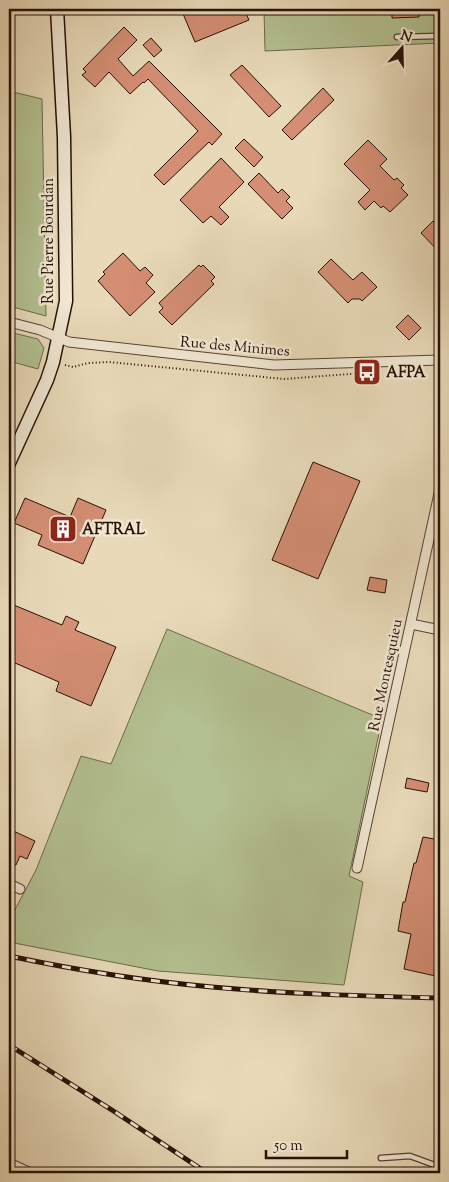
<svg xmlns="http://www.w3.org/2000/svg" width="449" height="1182" viewBox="0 0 449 1182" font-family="'Sorts Mill Goudy',serif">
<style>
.green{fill:#b3c091;stroke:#6d684a}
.building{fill:#d48e74;stroke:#271004}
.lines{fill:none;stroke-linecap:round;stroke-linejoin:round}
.lane-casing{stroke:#574231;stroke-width:7}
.street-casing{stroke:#574231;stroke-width:11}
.secondary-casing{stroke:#271004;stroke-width:15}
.path{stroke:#271004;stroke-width:2;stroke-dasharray:1 2.5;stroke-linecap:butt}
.lane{stroke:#f0e7d2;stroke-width:4.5}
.street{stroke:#f0e7d2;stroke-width:9}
.secondary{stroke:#f0e7d2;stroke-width:12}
.rail-casing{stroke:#271004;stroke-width:5}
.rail{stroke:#f0e7d2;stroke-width:3;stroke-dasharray:9;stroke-linecap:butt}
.labels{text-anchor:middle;stroke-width:5;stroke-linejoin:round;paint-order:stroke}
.street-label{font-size:15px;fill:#271004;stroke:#f0e7d2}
.poi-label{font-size:15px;font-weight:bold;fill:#271004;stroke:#f0e7d2;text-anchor:start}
</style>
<rect width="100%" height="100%" fill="#e8dab9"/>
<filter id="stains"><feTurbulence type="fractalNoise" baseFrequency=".004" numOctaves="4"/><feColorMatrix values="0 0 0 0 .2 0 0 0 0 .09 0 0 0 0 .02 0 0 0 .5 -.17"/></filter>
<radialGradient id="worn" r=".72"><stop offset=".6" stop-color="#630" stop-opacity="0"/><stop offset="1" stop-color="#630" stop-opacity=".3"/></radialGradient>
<g class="green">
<path d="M264 9H440V43L265 51Z"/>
<path d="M9 91 42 99 46 316 9 306Z"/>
<path d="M9 332 38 339 44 348 38 369 9 361Z"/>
<path d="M167 629 382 719 349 876 363 882 344 985 158 971 9 942V921L36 870 81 756 111 764Z"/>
</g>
<g class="building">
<path d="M181 9H244L249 20 195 42Z"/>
<path d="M392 9H420L419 17 392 18Z"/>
<path d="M124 27 137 40 118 59 133 76 149 61 222 134 212 145 209 142 164 185 154 175 198 131 148 79 144 83 143 82 130 94 109 72 95 87 82 75 86 72 83 69Z"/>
<path d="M151 38 162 50 154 57 143 45Z"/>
<path d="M242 65 281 106 269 117 230 75Z"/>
<path d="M323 88 334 100 292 140 282 130Z"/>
<path d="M244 139 263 157 254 167 235 148Z"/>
<path d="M368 140 387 159 380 166 394 180 397 178 404 185 401 188 408 195 390 212 383 206 381 208 374 201 365 210 358 202 370 190 344 164Z"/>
<path d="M221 158 244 182 219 207 229 217 221 225 211 216 203 223 180 200Z"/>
<path d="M259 173 278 193 282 189 290 197 286 201 293 208 282 219 248 184Z"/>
<path d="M433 221 440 228V253L421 233Z"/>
<path d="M123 253 140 271 145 267 153 275 146 283 155 292 130 316 98 281 105 274 103 272Z"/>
<path d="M331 259 353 280 362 272 377 287 362 301 360 299H352L348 303 318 272Z"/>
<path d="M199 265 201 267 203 265 215 277 211 281 214 284 172 325 159 312 163 308 159 303Z"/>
<path d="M408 315 421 328 409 340 396 327Z"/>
<path d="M313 462 360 481 318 579 272 560Z"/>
<path d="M25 498 70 517 78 498 106 510 83 564 38 545 42 535 14 523Z"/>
<path d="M370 577 387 580 385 593 367 590Z"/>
<path d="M9 603 62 625 66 616 79 622 75 630 116 647 91 706 56 691 59 682 15 663 9 678Z"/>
<path d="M407 778 429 783 427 792 405 788Z"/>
<path d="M9 829 35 841 27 859 20 856 16 865 9 862Z"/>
<path d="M423 837 440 840V977L404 969 411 934 398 931 403 902H405L414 863H416Z"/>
</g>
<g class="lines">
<defs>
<g id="lane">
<path d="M397 37 440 36"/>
<path d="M381 1158 410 1156 440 1167"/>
</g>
<g id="street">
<path d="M9 322 40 330 69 342 274 365 440 360"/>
<path d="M411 624 440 630"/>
<path d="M357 868 440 489"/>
<path d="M9 884 20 889"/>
<path d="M9 1163 31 1173"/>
</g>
<path id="secondary" d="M9 463 47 380 53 362 66 301 64 137 57 9"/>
</defs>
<use href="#lane" class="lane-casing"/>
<use href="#street" class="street-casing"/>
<use href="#secondary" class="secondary-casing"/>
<path class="path" d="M65 365 73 367 88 363 109 362 284 379 363 373"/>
<use href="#lane" class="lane"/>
<use href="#street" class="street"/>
<use href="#secondary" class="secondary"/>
<defs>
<g id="rail">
<path d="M9 956C76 970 144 981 212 987 288 994 364 996 440 998"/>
<path d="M9 1045 115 1112 207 1173"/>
</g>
</defs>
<use href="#rail" class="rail-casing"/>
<use href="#rail" class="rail"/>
</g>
<defs>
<symbol id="bus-square" viewBox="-11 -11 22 22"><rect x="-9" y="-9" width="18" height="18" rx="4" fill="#8f2418" stroke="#f0e7d2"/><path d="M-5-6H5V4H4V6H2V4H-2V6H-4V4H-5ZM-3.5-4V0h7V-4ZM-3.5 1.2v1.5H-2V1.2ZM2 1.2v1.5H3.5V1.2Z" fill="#fff"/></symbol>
<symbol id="building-square" viewBox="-11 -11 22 22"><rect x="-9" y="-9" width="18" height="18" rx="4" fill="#8f2418" stroke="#f0e7d2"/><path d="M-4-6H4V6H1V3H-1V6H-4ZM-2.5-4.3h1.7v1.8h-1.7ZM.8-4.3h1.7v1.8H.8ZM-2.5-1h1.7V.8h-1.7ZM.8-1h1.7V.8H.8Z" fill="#fff"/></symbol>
</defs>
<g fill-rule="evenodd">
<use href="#bus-square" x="351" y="356" width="32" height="32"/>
<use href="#building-square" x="47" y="513" width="32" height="32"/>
</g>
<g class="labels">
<g class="street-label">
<text transform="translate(48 241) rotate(-90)" y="5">Rue Pierre Bourdan</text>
<text transform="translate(235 346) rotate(5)" y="5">Rue des Minimes</text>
<text transform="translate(385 675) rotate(-78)" y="5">Rue Montesquieu</text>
</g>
<g class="poi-label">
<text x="386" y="377">AFPA</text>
<text x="82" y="534">AFTRAL</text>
</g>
</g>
<rect width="449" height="1182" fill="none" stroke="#e8dab9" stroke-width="30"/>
<rect x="10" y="10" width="429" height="1162" fill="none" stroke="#271004" stroke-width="2.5"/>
<rect x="15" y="15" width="419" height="1152" fill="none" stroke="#271004"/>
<g transform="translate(402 48) rotate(20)" stroke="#f0e7d2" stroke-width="4" paint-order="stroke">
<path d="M0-4L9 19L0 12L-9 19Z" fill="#271004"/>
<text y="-8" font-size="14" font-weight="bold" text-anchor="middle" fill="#271004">N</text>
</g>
<path d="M266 1150v8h81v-8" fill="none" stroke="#271004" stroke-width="2.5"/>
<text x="274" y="1150" font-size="15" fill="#271004" stroke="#f0e7d2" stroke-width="4" paint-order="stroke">50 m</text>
<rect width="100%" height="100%" filter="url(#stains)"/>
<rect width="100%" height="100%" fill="url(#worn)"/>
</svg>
